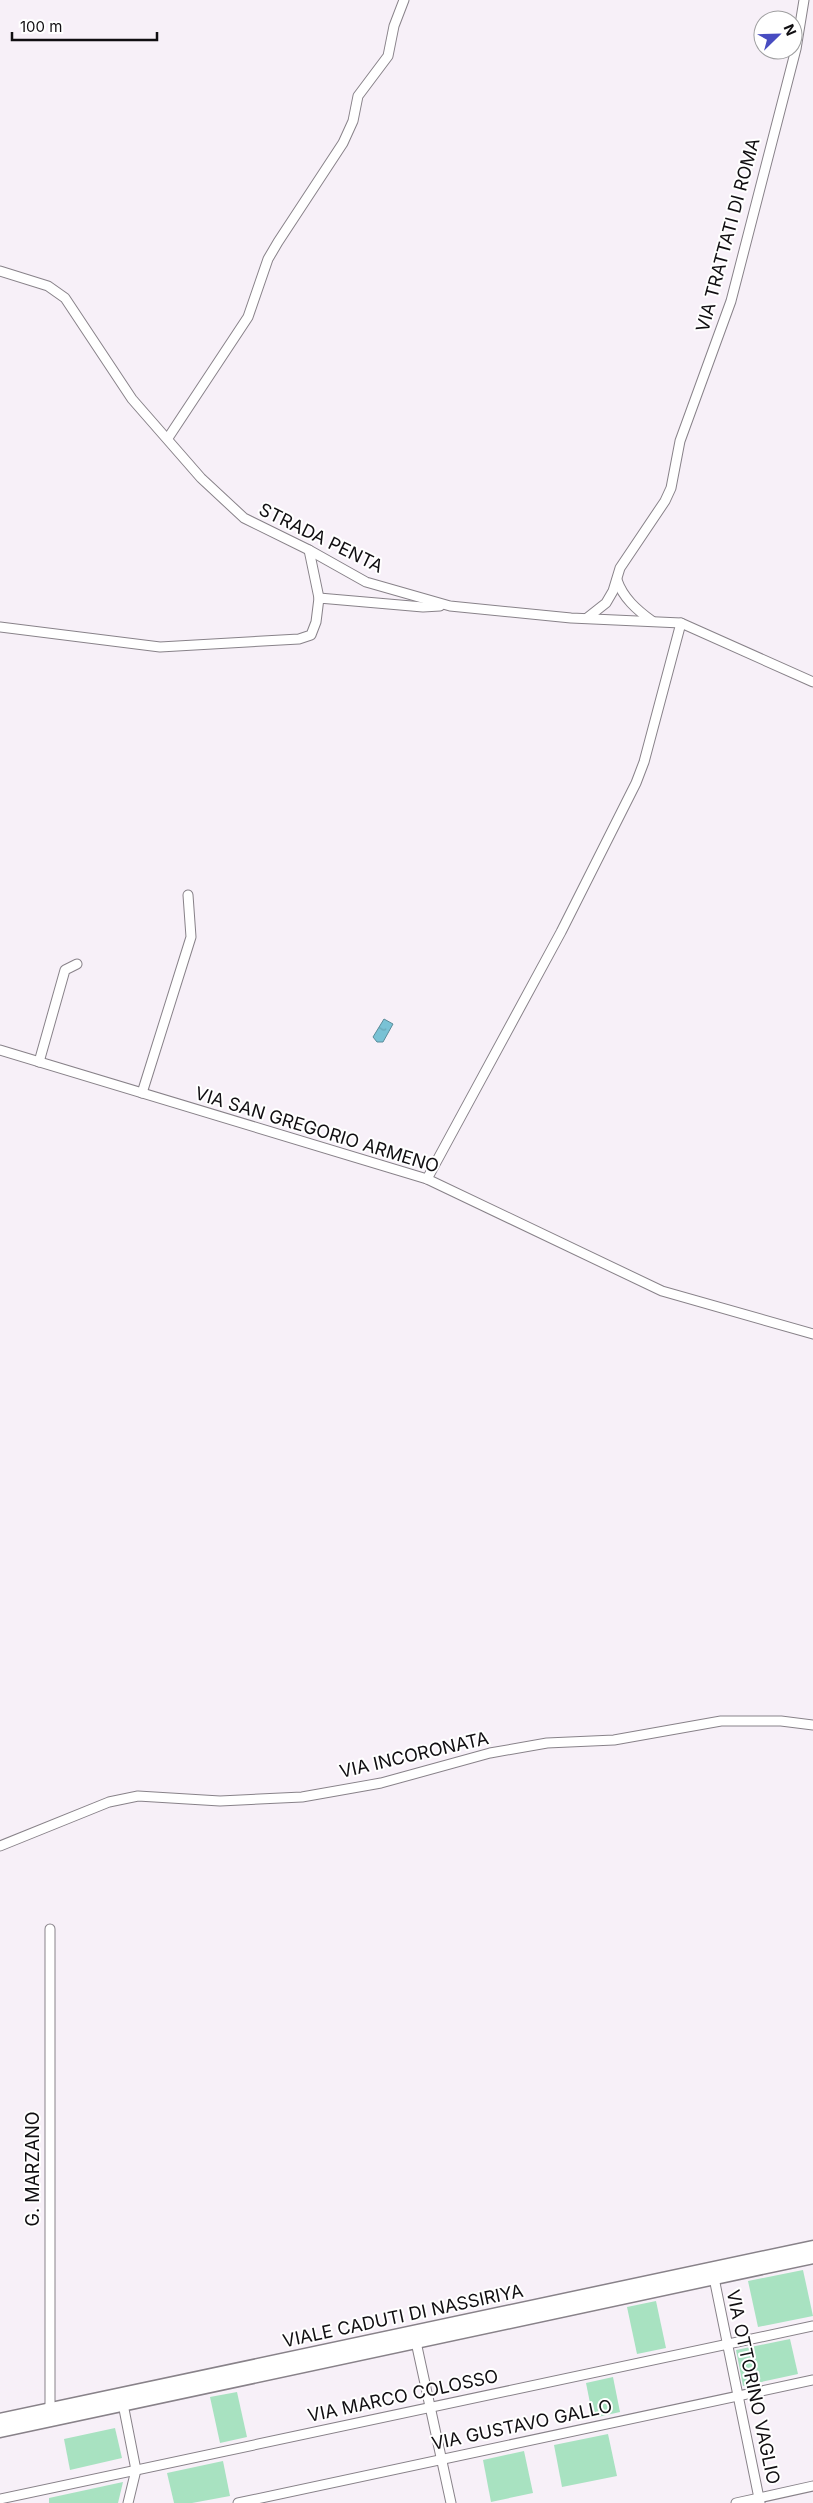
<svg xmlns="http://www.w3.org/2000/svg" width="813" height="2503" viewBox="0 0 813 2503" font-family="Inter,sans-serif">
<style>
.grass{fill:#a8e2c1}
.water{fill:url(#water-ripples);stroke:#5a8c9a}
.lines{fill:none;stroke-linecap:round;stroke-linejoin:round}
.minor-casing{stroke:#888289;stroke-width:11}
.secondary-casing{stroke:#888289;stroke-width:15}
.minor{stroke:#fff;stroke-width:9}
.secondary{stroke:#fff;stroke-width:12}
.labels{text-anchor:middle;stroke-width:4;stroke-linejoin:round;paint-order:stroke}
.street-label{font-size:18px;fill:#100e11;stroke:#fff}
</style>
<defs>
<pattern id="water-ripples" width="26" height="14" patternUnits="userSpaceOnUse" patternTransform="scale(1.25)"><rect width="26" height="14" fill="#79c2d5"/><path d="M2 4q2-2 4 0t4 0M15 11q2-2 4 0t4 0" fill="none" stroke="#68a6b6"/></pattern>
</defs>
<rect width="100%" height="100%" fill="#f7f0f8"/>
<g class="grass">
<path d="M803 2270 813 2316 758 2327 748 2281Z"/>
<path d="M656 2301 666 2348 637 2354 627 2307Z"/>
<path d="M790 2339 798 2374 743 2386 736 2350Z"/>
<path d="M613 2377 620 2412 593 2418 586 2383Z"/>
<path d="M237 2392 247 2437 220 2443 210 2397Z"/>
<path d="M115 2428 122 2458 70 2470 64 2439Z"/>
<path d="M608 2434 617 2476 562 2487 554 2445Z"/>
<path d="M524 2451 533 2493 491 2502 483 2460Z"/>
<path d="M223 2461 230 2496 192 2503H174L167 2473Z"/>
<path d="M123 2482 118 2503H49V2498Z"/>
</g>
<path class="water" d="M384 1019 393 1024 383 1042H377L373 1037Z"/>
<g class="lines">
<defs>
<g id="minor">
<path d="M0 271 48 286 65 298 132 399 201 478 244 518 309 550 366 582 450 606 571 618 681 623 813 682"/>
<path d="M168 438 248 317 268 259 278 242 343 143 353 121 358 96 388 56 394 26 404 0"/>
<path d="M309 550 319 598"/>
<path d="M617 580C623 598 637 610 652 621"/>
<path d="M587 618 606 603 613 591 620 568 665 501 671 488 680 441 731 301 796 49 804 0"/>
<path d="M0 627 160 647 299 639 311 635 316 622 319 598 423 607 440 606"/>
<path d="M0 1050 427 1179 662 1291 813 1334"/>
<path d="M39 1062 65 970 77 964"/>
<path d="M142 1093 191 937 188 895"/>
<path d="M427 1179 561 932 636 783 644 762 681 623"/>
<path d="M0 1846 109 1802 138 1796 220 1801 302 1797 381 1783 490 1753 547 1743 614 1740 721 1721H781L813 1725"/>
<path d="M714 2278 760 2503"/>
<path d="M416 2342 451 2503"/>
<path d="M123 2404 136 2470 128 2503"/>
<path d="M50 2410V1929"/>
<path d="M0 2499 813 2326"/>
<path d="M238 2503 813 2380"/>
<path d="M736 2503 813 2486"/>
</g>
<g id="secondary">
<path d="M0 2420 813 2247"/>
<path d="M0 2431 813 2257"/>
</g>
</defs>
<use href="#minor" class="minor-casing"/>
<use href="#secondary" class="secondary-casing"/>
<use href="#minor" class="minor"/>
<use href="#secondary" class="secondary"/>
</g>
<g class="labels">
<g class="street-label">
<text transform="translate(728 235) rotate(-75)" y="6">VIA TRATTATI DI ROMA</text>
<text transform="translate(321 538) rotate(26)" y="6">STRADA PENTA</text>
<text transform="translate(317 1130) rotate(17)" y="6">VIA SAN GREGORIO ARMENO</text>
<text transform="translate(414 1755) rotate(-13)" y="6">VIA INCORONATA</text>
<text transform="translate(33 2169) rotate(-90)" y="6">G. MARZANO</text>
<text transform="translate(403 2316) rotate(-12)" y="6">VIALE CADUTI DI NASSIRIYA</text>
<text transform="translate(753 2387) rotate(78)" y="6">VIA OTTORINO VAGLIO</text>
<text transform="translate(403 2396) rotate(-12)" y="6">VIA MARCO COLOSSO</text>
<text transform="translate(522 2425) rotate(-12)" y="6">VIA GUSTAVO GALLO</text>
</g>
</g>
<g transform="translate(778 35) rotate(67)"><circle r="24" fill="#ffffff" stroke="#9f9fa0"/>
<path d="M0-4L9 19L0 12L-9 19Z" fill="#484cc1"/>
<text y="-8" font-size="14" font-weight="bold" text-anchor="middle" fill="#100e11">N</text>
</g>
<path d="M12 32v8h145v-8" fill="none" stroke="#100e11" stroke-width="2.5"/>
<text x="20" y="32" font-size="15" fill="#100e11" stroke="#ffffff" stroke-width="4" paint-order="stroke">100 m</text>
</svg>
